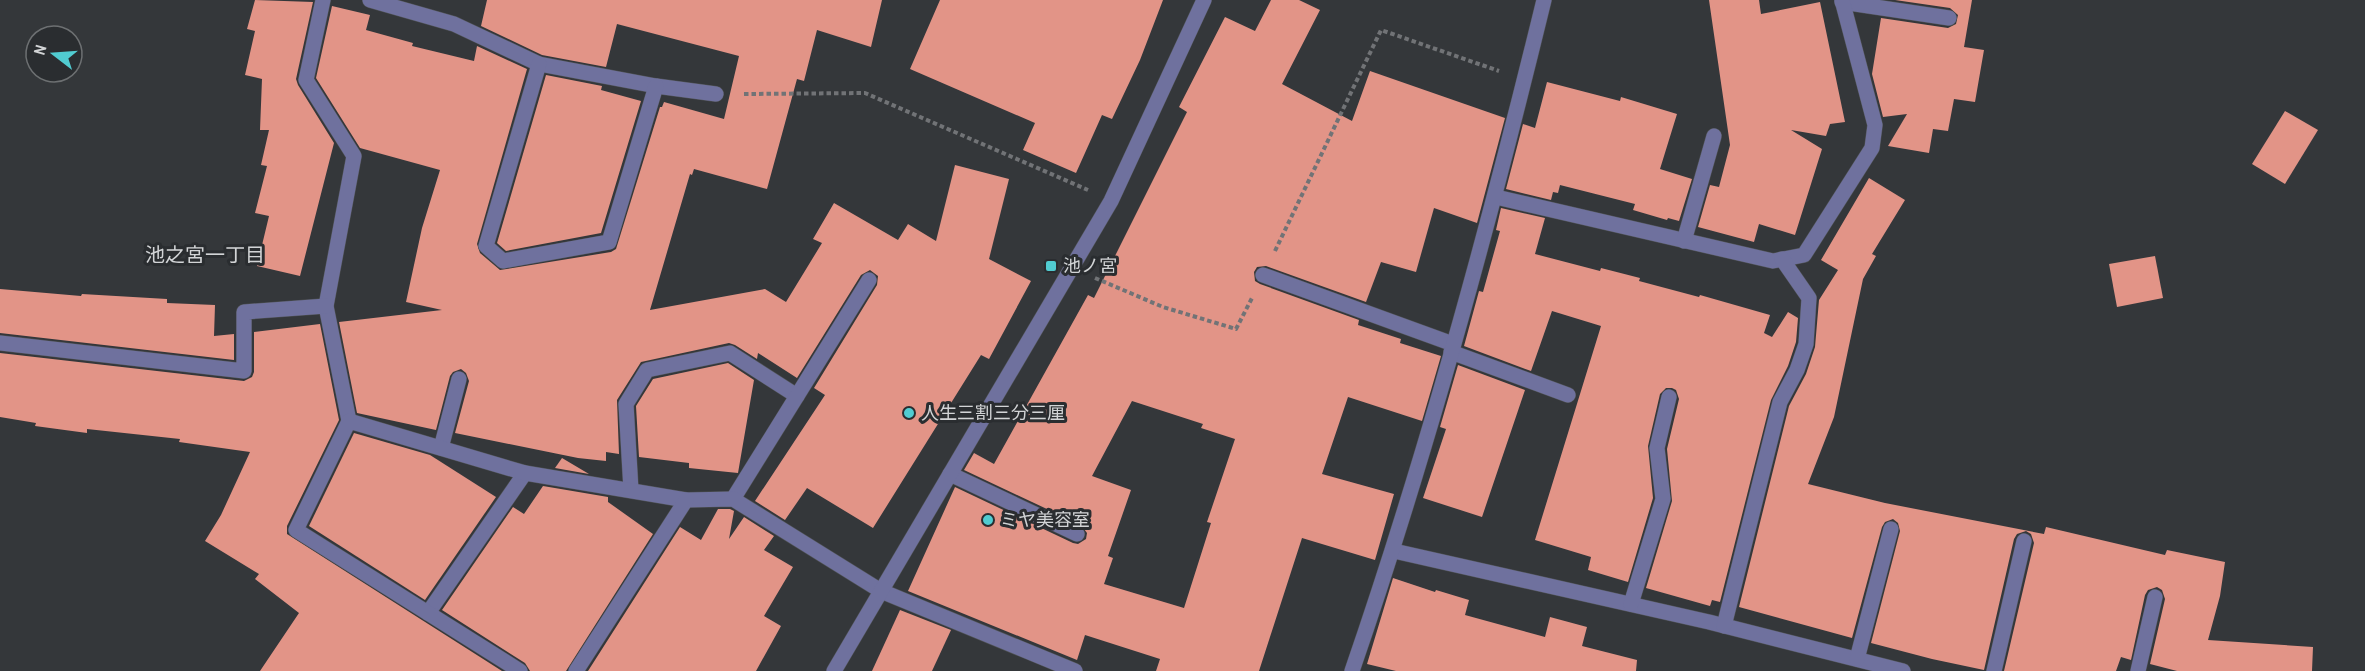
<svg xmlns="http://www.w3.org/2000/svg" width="2365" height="671" viewBox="0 0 2365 671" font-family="'Archivo Narrow','Noto Sans JP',sans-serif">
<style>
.building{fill:#e29487;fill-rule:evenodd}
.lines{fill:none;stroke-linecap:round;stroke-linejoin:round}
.minor-casing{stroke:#505356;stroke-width:16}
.path{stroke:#717376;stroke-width:4;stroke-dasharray:4.5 3;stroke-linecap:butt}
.minor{stroke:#6f719e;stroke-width:15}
.poi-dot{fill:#51ccd1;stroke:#2a2d30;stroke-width:2}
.labels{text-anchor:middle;stroke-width:6;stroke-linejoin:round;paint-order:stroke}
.poi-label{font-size:18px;fill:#d2d4d6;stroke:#2a2d30;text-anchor:start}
.neighbourhood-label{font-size:20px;fill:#d2d4d6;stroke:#2a2d30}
</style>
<rect width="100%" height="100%" fill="#34373a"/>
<g class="building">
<path d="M255 0 313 2 296 79 298 85 334 143 300 276 257 266 269 216 255 213 267 166 261 165 269 130H260L262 79 245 75 255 31 247 29Z"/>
<path d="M487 0H882L871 47 817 30 804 81 797 79 767 189 694 169 692 175 690 174 650 310 765 289 786 302 822 243 813 239 834 203 898 240 908 224 936 241 955 165 1009 179 989 259 1031 281 989 359 981 355 873 528 807 488 785 520 755 501 825 395 814 388 877 285 878 276 870 270 861 275 797 378 758 353 757 359 735 345 729 343 641 362 617 400 619 454 606 452V461L578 458 455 433 469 381 466 373 461 369 453 372 450 376 436 430 357 413 339 322 442 310 406 302 422 228 440 170 360 148 316 78 332 6 370 15 366 30 413 43 412 46 474 61 477 46 527 69 477 244 480 253 500 270 611 252 616 249 660 107H662L664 102 724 119 739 56 617 24 606 67 542 55 481 26Z"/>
<path d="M940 0H1163L1140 60 1112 119 1102 115 1076 173 1023 150 1035 123 910 69Z"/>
<path d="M1271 0H1299L1320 10 1282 84 1352 121 1370 71 1505 118 1477 223 1434 208 1416 272 1381 262 1366 302 1266 266 1257 267 1254 272 1255 281 1260 284 1359 320 1358 325 1401 339 1400 343 1441 356 1422 421 1348 397 1322 474 1394 494 1375 560 1302 538 1259 671H1156L1160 659 1085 635 1077 660 908 591 955 487 1073 543 1078 544 1086 539 1087 533 1081 525 964 470 974 453 994 464 1088 295 1094 298 1187 112 1179 107 1225 17 1255 31ZM1132 401 1203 424 1201 428 1235 439 1207 522 1211 523 1184 608 1104 584 1113 558 1108 556 1131 490 1092 476Z"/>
<path d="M1709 0H1759L1761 14 1820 2 1845 122 1830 124 1826 136 1791 130 1822 149 1795 235 1759 224 1754 242 1698 227 1710 185 1719 187 1730 145Z"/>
<path d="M1895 0H1972L1964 47 1984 50 1975 102 1954 99 1948 131 1933 129 1929 153 1888 146 1907 114 1883 117 1872 74 1881 18 1948 28 1956 24 1958 15 1950 8Z"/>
<path d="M546 75 602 86 601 90 641 101 601 233 506 251 497 243Z"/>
<path d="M1547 82 1620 101 1621 97 1677 114 1660 169 1692 179 1679 221 1668 218 1667 220 1633 210 1635 204 1560 185 1558 193 1553 192 1551 200 1506 189 1523 124 1535 128Z"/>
<path d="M2285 111 2318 130 2285 184 2252 164Z"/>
<path d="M1869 178 1905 200 1872 254 1876 256 1863 279 1834 417 1808 484 1885 503 2044 534 2046 527 2165 555 2167 550 2225 562 2220 596 2208 640 2313 647 2312 671H2177L2150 664 2165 599 2162 590 2157 587 2148 590 2145 595 2131 660 2121 657 2116 671H2004L2034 543 2031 534 2026 531 2017 534 2014 539 1984 670 1932 659 1871 643 1900 531 1898 523 1893 519 1885 522 1882 527 1852 638 1739 607 1789 406 1806 374 1815 347 1819 300 1838 270 1821 260Z"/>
<path d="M1501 208 1545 218 1535 254 1600 271 1601 268 1640 278 1639 281 1699 297 1700 295 1770 315 1764 333 1772 337 1788 312 1798 318 1796 342 1788 366 1771 400 1720 602 1712 600 1710 606 1646 588 1672 501 1667 449 1679 399 1676 390 1672 388H1666L1660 394 1648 446 1653 498 1628 582 1588 570 1591 557 1535 540 1601 326 1552 311 1531 371 1464 346 1479 291 1483 292 1500 231 1496 230Z"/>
<path d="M2155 256 2163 298 2117 307 2109 264Z"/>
<path d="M0 289 81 296 82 294 167 299V303L215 305 214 336 234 334V360L0 333Z"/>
<path d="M320 324 339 420 287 526V534L502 671H260L299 613 255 579 259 574 205 541 221 515 250 452 179 442 180 439 87 429V433L35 426 36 423 0 417V353L244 381 252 377 254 372V332Z"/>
<path d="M728 363 754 380 738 473 689 468V463L639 457 636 406 653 379Z"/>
<path d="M1458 365 1525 390 1482 517 1423 498 1446 429 1440 427Z"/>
<path d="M354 433 430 455 496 497 425 600 309 526Z"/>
<path d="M562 458 589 474 555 468Z"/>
<path d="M543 486 608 497V502L653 534 566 671H530L525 663 442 610 513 507 524 514Z"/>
<path d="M718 509H730L734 511 729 539 744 517 774 536 764 550 793 567 764 616 781 626 756 671H588L680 527 701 540Z"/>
<path d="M1393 578 1435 592 1436 590 1469 600 1465 615 1545 637 1550 617 1587 627 1582 646 1637 660 1636 671H1396L1367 664Z"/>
<path d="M900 610 951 630 932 671H872Z"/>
</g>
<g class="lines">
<defs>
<g id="minor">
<path d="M323 0 306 80 354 156 326 306 349 421"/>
<path d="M370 0 454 24 539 64 656 86 716 94"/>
<path d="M1842 2 1949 18"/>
<path d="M539 64 486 246 503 261 609 242 656 86"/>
<path d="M1496 197 1773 261 1804 255 1872 148 1875 125 1842 0"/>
<path d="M1684 241 1714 136"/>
<path d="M1263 275 1453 344"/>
<path d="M0 343 244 371V312L326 306"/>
<path d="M1451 352 1568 395"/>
<path d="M441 448 459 379"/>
<path d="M950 474 1077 534"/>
<path d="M631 490 626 404 647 370 730 353 797 396"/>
<path d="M733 499 869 280"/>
<path d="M1394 551 1709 622 1903 671"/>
<path d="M1631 604 1663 499 1657 448 1669 397"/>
<path d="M428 613 525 473"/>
<path d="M1724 626 1780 402 1797 370 1806 344 1809 298 1782 259"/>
<path d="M1857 659 1891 529"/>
<path d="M520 671 296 530 349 421 525 473 686 500 733 499 881 591 1075 671"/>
<path d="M576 671 686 500"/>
<path d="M834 671 1111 201 1204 0"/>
<path d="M1352 671C1428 451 1489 226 1544 0"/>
<path d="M1994 671 2024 541"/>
<path d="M2138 671 2155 597"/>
</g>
</defs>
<use href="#minor" class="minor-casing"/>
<g class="path">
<path d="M744 94 865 93 1088 190"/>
<path d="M1275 251 1381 30 1499 71"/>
<path d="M1095 278 1163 307 1236 329 1252 298"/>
</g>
<use href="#minor" class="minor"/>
</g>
<g class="poi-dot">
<rect x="1045" y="260" width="12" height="12" rx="3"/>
<circle cx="909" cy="413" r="6"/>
<circle cx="988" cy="520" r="6"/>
</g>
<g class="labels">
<g class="poi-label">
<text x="1063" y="272">池ノ宮</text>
<text x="921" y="419">人生三割三分三厘</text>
<text x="1000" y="526">ミヤ美容室</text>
</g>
<g class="neighbourhood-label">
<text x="205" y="262">池之宮一丁目</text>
</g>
</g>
<g transform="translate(54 54) rotate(287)"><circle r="28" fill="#2a2d30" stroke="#6d7072" stroke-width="1.5"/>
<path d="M0-4.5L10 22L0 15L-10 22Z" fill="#51ccd1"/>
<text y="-9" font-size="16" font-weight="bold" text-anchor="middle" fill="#d2d4d6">N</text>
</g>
</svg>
